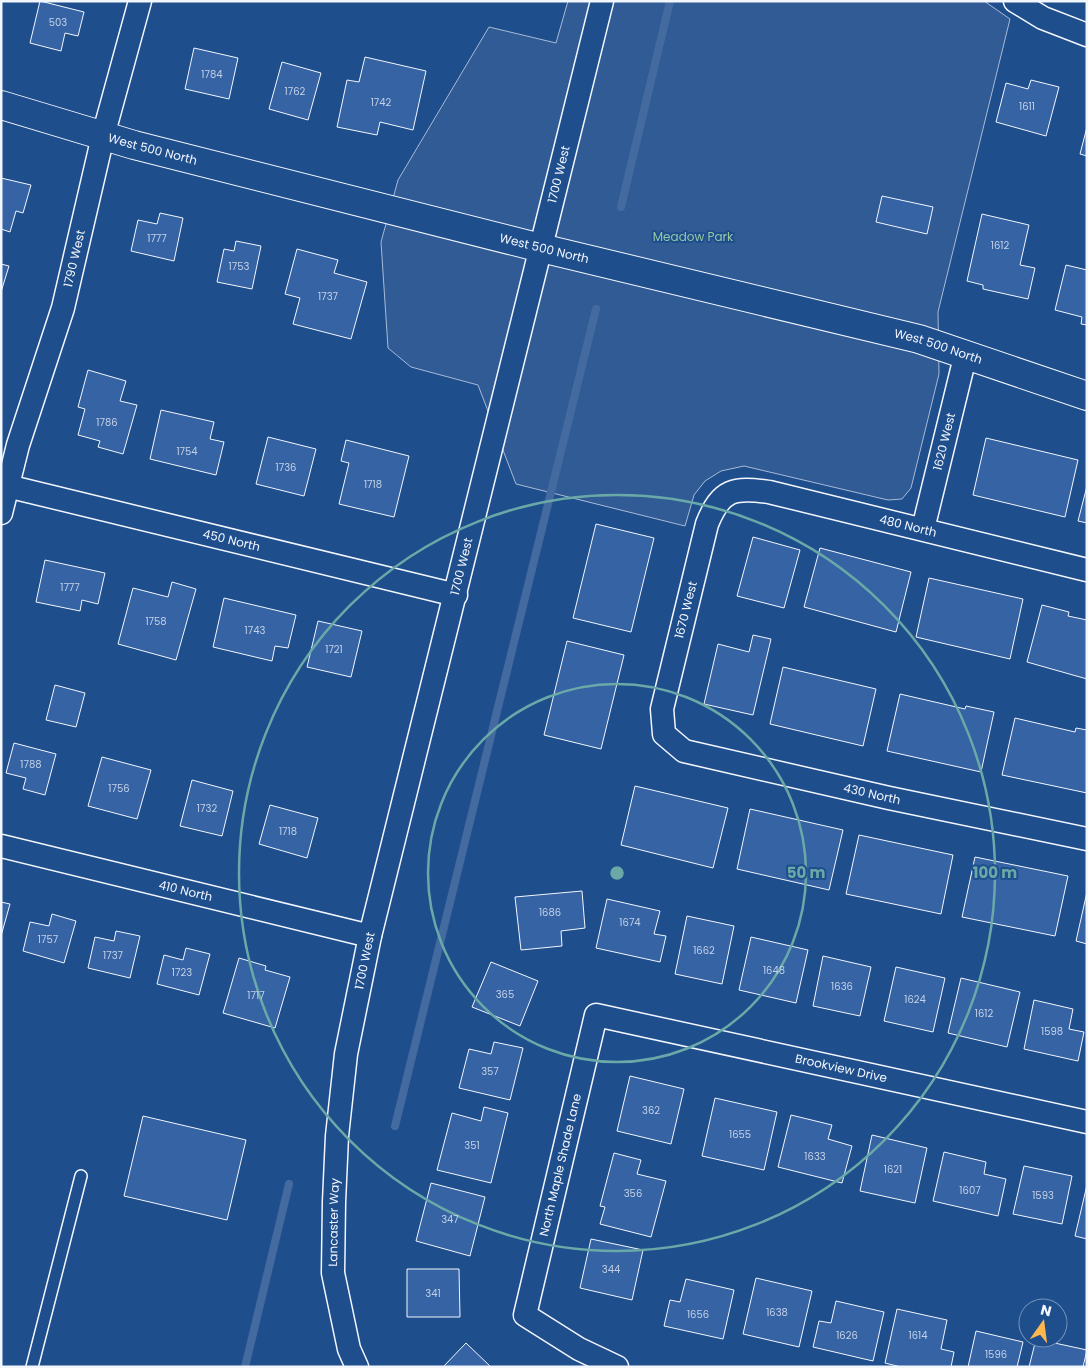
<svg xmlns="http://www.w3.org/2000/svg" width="1088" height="1368" viewBox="0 0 1088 1368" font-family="Poppins,sans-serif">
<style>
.built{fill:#305b95;stroke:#a8bbd7}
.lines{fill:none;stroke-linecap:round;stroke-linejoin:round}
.stream{stroke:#446ba0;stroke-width:8}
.building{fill:#3563a3;stroke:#f2f6ff}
.lane-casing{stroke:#f2f6ff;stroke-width:14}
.street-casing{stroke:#f2f6ff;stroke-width:25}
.secondary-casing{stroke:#f2f6ff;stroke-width:30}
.lane{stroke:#1f4e8c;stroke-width:11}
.street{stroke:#1f4e8c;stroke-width:22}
.secondary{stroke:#1f4e8c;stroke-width:28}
.ring{fill:none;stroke:#6aa9a8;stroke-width:2.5}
.labels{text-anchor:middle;stroke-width:4;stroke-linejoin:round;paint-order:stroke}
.number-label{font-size:10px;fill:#c3d1e8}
.street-label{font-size:12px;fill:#f2f6ff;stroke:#1f4e8c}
.park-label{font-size:12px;fill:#97c8a6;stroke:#1f4e8c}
.centre{fill:#6aa9a8;stroke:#1f4e8c;stroke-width:2.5}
.ring-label{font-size:15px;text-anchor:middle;font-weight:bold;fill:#6aa9a8;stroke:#1f4e8c;stroke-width:4;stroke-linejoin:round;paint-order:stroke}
</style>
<rect width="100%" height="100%" fill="#1f4e8c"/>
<path class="built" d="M568 1H984L1010 19 938 312 939 374 911 488 902 499 888 500 744 466 721 471 705 481 694 495 685 526 516 484 478 385 411 367 388 348 381 242 398 180 489 27 556 43Z"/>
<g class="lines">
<g class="stream">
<path d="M621 207 670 1"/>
<path d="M395 1126 596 309"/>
<path d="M245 1367 289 1184"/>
</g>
</g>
<g class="building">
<path d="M40 1 84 12 78 36 65 33 61 51 30 43Z"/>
<path d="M194 48 238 58 229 99 185 89Z"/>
<path d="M365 57 426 71 413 130 380 122 377 135 337 127 347 80 359 82Z"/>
<path d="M282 62 321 73 308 120 269 109Z"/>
<path d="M1031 80 1059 87 1046 136 996 122 1006 83 1028 89Z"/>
<path d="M1087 127V156L1080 154Z"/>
<path d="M1 178 31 185 23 213 16 211 10 232 1 229Z"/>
<path d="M882 196 933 207 927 234 876 222Z"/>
<path d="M160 213 183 218 174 261 131 251 138 220 157 224Z"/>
<path d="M982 214 1029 225 1020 265 1035 268 1028 299 983 289V285L967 281Z"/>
<path d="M236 241 261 246 252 289 217 282 224 249 234 251Z"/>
<path d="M297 249 338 260 334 273 367 282 351 339 293 324 300 298 285 294Z"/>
<path d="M1 264 9 266 1 292Z"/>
<path d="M1066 265 1087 270V325L1081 324 1082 317 1055 310Z"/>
<path d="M88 370 126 381 120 401 137 405 123 454 98 447 100 441 78 435 85 409 78 407Z"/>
<path d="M161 410 214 422 210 439 224 442 216 475 150 459Z"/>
<path d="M268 437 316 449 304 496 256 484Z"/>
<path d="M986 438 1078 460 1065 517 973 495Z"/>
<path d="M346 440 409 456 394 517 339 504 349 463 341 461Z"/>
<path d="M1087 486V523L1078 521Z"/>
<path d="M596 524 654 538 631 632 573 618Z"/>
<path d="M753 537 800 550 784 608 737 596Z"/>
<path d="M820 548 911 572 896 632 804 607Z"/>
<path d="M45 560 105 573 98 604 82 600 80 611 36 602Z"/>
<path d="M929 578 1023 599 1010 659 916 637Z"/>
<path d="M172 582 196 589 176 660 118 644 133 588 168 597Z"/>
<path d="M224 598 296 615 288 648 275 646 272 661 213 647Z"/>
<path d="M1042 605 1069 612 1068 616 1087 620V679L1027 662Z"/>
<path d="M318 621 362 631 351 677 307 667Z"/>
<path d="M753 635 771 639 753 715 704 704 718 644 749 652Z"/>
<path d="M567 641 624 655 601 749 544 735Z"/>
<path d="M783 667 876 689 863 746 770 724Z"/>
<path d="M55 685 85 693 76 727 46 720Z"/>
<path d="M900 694 965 709 966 706 994 712 981 772 887 751Z"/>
<path d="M1015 718 1075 732 1076 728 1087 730V793L1002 775Z"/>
<path d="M14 743 56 754 45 795 23 789 26 778 6 773Z"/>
<path d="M102 757 151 770 137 819 88 806Z"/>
<path d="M192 780 233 791 222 836 180 826Z"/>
<path d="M635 786 728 808 713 868 621 845Z"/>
<path d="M270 805 318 818 307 858 259 844Z"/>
<path d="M750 809 843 830 829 890 737 869Z"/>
<path d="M859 835 953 855 941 914 846 894Z"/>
<path d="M975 857 1068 876 1055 936 962 917Z"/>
<path d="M582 891 585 928 561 931 562 946 521 950 515 897Z"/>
<path d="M1087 892V944L1076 941Z"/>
<path d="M607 899 660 911 654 934 666 936 660 962 596 948Z"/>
<path d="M1 902 10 904 1 936Z"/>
<path d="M52 914 76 921 64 963 23 951 30 922 49 926Z"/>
<path d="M687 916 734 926 722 984 675 974Z"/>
<path d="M116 931 140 936 130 978 88 968 95 937 114 941Z"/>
<path d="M751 937 808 950 796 1003 739 990Z"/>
<path d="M186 948 210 954 199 995 157 984 164 955 183 960Z"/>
<path d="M823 956 871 967 860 1016 813 1006Z"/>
<path d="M239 958 266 966 265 970 290 977 275 1028 223 1013Z"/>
<path d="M491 962 538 981 520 1026 472 1007Z"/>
<path d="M896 967 945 978 933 1032 884 1021Z"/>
<path d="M961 978 1020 992 1007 1047 948 1033Z"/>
<path d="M1034 1000 1073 1009 1069 1029 1084 1032 1078 1061 1024 1049Z"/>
<path d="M494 1042 523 1048 510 1100 459 1088 469 1049 491 1054Z"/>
<path d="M630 1076 684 1089 671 1144 617 1131Z"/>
<path d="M715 1098 777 1112 764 1170 702 1156Z"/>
<path d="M484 1107 508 1113 491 1183 437 1170 452 1113 481 1121Z"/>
<path d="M791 1115 832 1125 828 1139 852 1146 842 1183 778 1167Z"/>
<path d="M143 1116 246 1140 227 1220 124 1196Z"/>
<path d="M872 1135 927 1148 915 1203 860 1191Z"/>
<path d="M944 1152 986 1162 984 1174 1006 1179 998 1216 933 1201Z"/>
<path d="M614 1153 641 1160 637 1174 666 1181 651 1237 600 1224 605 1207 600 1206Z"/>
<path d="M1024 1166 1072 1176 1062 1224 1013 1214Z"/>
<path d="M431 1183 485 1197 470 1256 416 1241Z"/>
<path d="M1087 1185V1239L1075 1236Z"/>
<path d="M591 1239 643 1250 632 1300 580 1288Z"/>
<path d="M407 1269H459L460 1317H407Z"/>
<path d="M756 1278 812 1291 799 1347 743 1334Z"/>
<path d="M686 1279 734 1290 723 1339 664 1326 670 1300 680 1302Z"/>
<path d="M836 1301 884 1312 873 1361 813 1347 819 1321 831 1323Z"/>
<path d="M897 1309 947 1320 941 1349 954 1352 951 1367H901L885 1363Z"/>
<path d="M976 1331 1023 1342 1017 1367H968Z"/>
<path d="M1036 1339 1087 1350 1083 1367H1029Z"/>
<path d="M466 1343 491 1367H443Z"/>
</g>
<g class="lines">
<defs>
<path id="lane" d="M32 1367 81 1176"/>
<g id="street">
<path d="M1015 1 1043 18 1087 35"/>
<path id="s1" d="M7 486 456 595"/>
<path id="s2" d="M1 513 18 445 63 308 103 136 140 1"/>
<path id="s3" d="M923 529 966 353"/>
<path id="s4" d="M1087 570 769 492C734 487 721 489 707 524L662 709 664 734 684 751 889 798 1087 839"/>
<path id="s5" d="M1 846 370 936"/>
<path id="s6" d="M357 1367 349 1349 333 1273 334 1202 337 1136 346 1054 370 936 602 1"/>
<path id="s7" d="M617 1367 579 1349 525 1315 596 1015 1087 1122"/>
</g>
<g id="secondary">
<path id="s8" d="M1 105 134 145 541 248 919 339 1087 396"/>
</g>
</defs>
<use href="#lane" class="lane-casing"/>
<use href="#street" class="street-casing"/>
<use href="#secondary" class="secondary-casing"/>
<use href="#lane" class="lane"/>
<use href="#street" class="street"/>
<use href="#secondary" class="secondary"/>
</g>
<g class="ring">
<circle cx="617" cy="873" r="189"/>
<circle cx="617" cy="873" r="378"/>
</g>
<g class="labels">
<g class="number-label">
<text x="58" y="26">503</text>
<text x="212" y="78">1784</text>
<text x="295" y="95">1762</text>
<text x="381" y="106">1742</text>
<text x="1027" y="110">1611</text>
<text x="157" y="242">1777</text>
<text x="1000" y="249">1612</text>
<text x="239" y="270">1753</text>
<text x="328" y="300">1737</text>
<text x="107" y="426">1786</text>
<text x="187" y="455">1754</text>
<text x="286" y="471">1736</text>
<text x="373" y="488">1718</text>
<text x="70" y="591">1777</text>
<text x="156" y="625">1758</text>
<text x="255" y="634">1743</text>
<text x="334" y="653">1721</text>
<text x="31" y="768">1788</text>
<text x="119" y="792">1756</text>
<text x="207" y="812">1732</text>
<text x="288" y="835">1718</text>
<text x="550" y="916">1686</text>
<text x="630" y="926">1674</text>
<text x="48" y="943">1757</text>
<text x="704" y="954">1662</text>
<text x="113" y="959">1737</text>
<text x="774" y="974">1648</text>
<text x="182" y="976">1723</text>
<text x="842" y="990">1636</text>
<text x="505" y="998">365</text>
<text x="256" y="999">1717</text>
<text x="915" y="1003">1624</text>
<text x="984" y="1017">1612</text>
<text x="1052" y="1035">1598</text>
<text x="490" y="1075">357</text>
<text x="651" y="1114">362</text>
<text x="740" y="1138">1655</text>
<text x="472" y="1149">351</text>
<text x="815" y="1160">1633</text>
<text x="893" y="1173">1621</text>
<text x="970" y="1194">1607</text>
<text x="633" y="1197">356</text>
<text x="1043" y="1199">1593</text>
<text x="450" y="1223">347</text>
<text x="611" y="1273">344</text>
<text x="433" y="1297">341</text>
<text x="777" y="1316">1638</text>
<text x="698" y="1318">1656</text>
<text x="847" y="1339">1626</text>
<text x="918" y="1339">1614</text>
<text x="996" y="1358">1596</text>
</g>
<g class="street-label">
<text dy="4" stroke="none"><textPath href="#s8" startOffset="158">West 500 North</textPath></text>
<text dy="4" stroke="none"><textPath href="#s6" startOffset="1222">1700 West</textPath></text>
<text dy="4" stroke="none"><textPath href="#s8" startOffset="562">West 500 North</textPath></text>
<text dy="4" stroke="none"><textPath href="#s2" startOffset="265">1790 West</textPath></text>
<text dy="4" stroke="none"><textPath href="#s8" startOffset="968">West 500 North</textPath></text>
<text dy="4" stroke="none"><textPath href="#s3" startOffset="90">1620 West</textPath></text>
<text transform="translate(908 526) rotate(14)" y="4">480 North</text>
<text dy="4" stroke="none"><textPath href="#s1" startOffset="231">450 North</textPath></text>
<text dy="4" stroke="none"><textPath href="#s6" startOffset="818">1700 West</textPath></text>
<text transform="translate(686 610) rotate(-76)" y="4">1670 West</text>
<text dy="4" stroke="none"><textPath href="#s4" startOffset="841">430 North</textPath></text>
<text dy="4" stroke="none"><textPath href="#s5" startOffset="190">410 North</textPath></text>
<text dy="4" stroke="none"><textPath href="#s6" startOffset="412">1700 West</textPath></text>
<text dy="4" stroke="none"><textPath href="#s7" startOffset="665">Brookview Drive</textPath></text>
<text dy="4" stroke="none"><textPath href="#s7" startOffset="260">North Maple Shade Lane</textPath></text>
<text dy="4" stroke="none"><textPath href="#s6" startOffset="148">Lancaster Way</textPath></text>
</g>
<g class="park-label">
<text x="693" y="241">Meadow Park</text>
</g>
</g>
<circle cx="617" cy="873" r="8" class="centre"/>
<g class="ring-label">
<text x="806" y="878">50 m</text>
<text x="995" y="878">100 m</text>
</g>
<rect width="1088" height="1368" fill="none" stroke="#f2f6ff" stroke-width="5"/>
<g transform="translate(1043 1323) rotate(14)"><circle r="24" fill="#1f4e8c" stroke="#7391ba"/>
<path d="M0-4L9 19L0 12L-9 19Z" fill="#ffb74d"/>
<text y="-8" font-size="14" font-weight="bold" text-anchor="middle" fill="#f2f6ff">N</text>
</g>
</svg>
